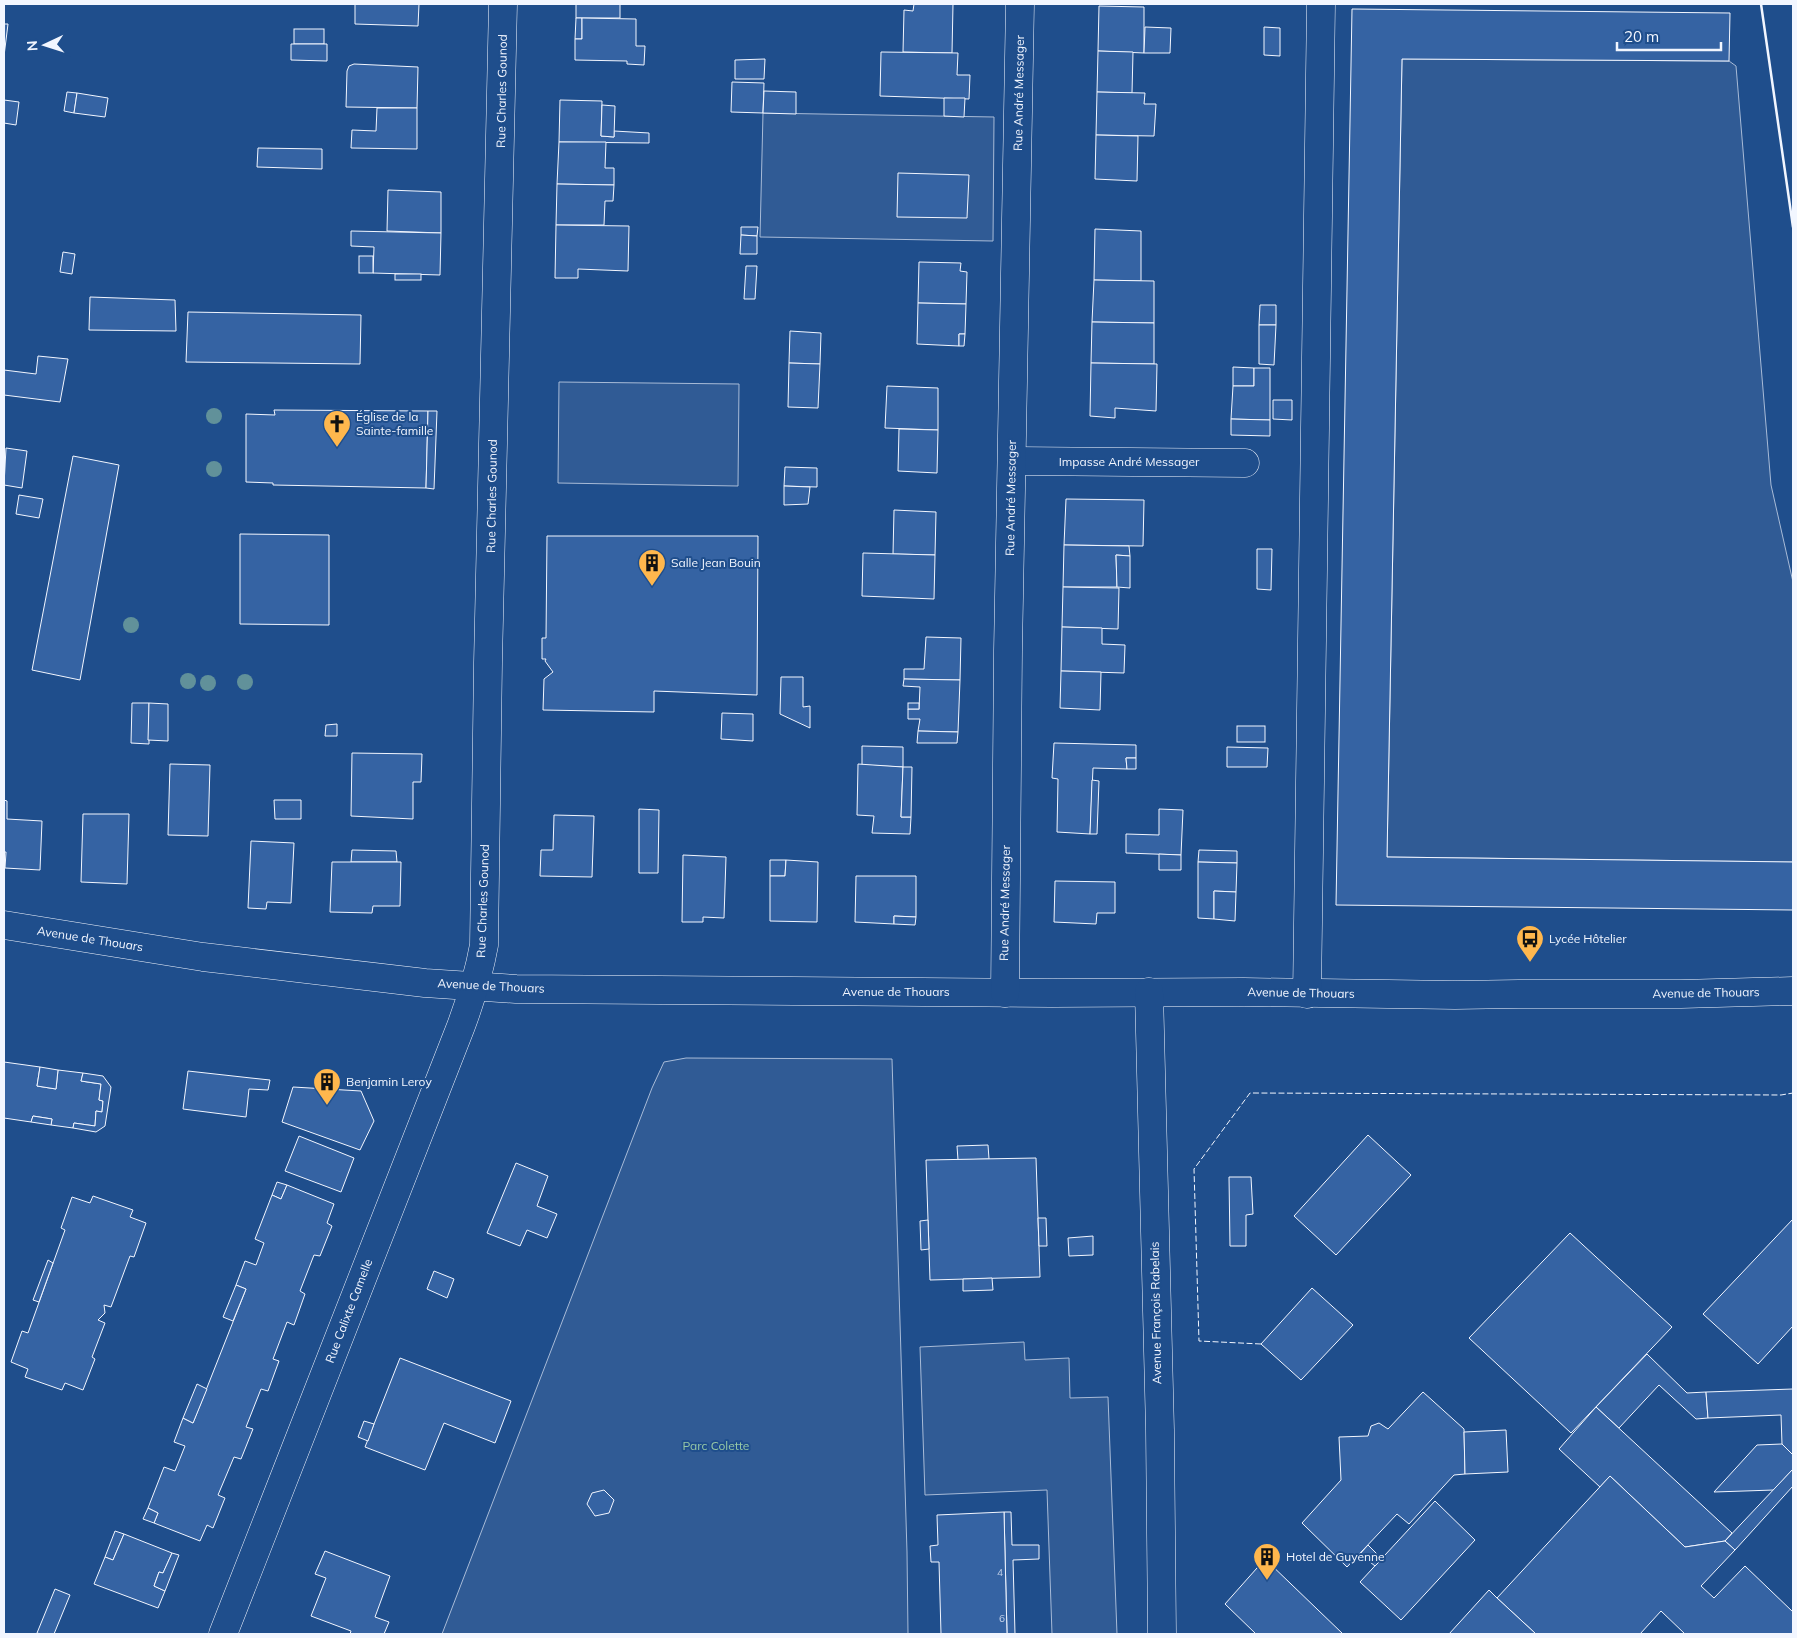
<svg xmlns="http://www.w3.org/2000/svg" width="1797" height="1638" viewBox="0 0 1797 1638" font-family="Mulish,sans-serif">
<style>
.built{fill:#305b95;stroke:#a8bbd7}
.building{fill:#3563a3;stroke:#f2f6ff}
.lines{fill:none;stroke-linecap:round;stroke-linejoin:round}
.minor-casing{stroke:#f2f6ff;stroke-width:29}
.minor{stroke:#1f4e8c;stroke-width:28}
.fence{stroke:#f2f6ff;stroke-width:1;stroke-dasharray:6 2.5;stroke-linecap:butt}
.wall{stroke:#f2f6ff;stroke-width:2.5}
.tree{fill:#61919a}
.labels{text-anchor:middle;stroke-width:4;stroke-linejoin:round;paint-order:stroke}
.number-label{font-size:10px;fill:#c3d1e8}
.street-label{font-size:12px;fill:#f2f6ff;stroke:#1f4e8c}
.poi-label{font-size:12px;fill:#f2f6ff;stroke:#1f4e8c;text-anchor:start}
.park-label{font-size:12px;fill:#97c8a6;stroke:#1f4e8c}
</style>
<rect width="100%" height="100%" fill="#1f4e8c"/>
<g class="built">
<path d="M1402 59 1729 61 1736 66 1771 485 1793 582V862L1387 857Z"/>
<path d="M763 113 994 117 993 241 760 237Z"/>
<path d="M559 382 739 384 738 486 558 483Z"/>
<path d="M686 1058 892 1059 907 1552 908 1634H442L652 1088 664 1062Z"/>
<path d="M1024 1342 1025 1360 1069 1358 1070 1398 1108 1397 1117 1634H1052L1047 1490 925 1495 920 1347Z"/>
</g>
<g class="building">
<path d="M355 4H419L418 26 355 24Z"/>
<rect x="576" y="4" width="44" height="14"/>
<path d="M914 4H953L952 53 903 52 904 10 913 11Z"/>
<path d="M1099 6 1144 7V53L1098 51Z"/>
<path d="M1352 9 1730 13 1729 61 1402 59 1387 857 1793 862V910L1336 905Z"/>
<path d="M576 18H582V39H575Z"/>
<path d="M582 18 636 19V46H645L644 65 627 64V61L575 60V39H582Z"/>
<path d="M4 24H8L4 56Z"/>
<path d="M1145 27 1171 28 1170 53H1144Z"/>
<path d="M1264 27 1280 28V56L1264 55Z"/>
<rect x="294" y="29" width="30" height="15"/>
<path d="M291 44H327V61L291 60Z"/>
<path d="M1098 51 1133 52 1132 93 1097 92Z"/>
<path d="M881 52 958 53 957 75H970L969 99 880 96Z"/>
<path d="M765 59 764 79H735V60Z"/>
<path d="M354 64 418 67 417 108 346 107 347 71 349 66Z"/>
<path d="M732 82 764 83 763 113 731 112Z"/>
<path d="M764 91 796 92V114L763 113Z"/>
<path d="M67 92 77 93 74 113 64 111Z"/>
<path d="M1097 92 1145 93 1144 104H1156L1154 136 1096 135Z"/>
<path d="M77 93 108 98 105 117 74 113Z"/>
<path d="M944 98H965L964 117 944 116Z"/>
<path d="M4 100 19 102 16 125 4 123Z"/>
<path d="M560 100 602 101 601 136 614 137V131L649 133V143L559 142Z"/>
<path d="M602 105 615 106 614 137 601 136Z"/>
<path d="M377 108H417V149L351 148 352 130 376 131Z"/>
<path d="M1096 135 1138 136 1137 181 1095 179Z"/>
<path d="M559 142H606L605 168H614V185L557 184Z"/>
<path d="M258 148 322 149V169L257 167Z"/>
<path d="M898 173 969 175 967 218 897 217Z"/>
<path d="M557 184 614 185 613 201H605L604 225H556Z"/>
<path d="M388 190 441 192V233L387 231Z"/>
<path d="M556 225 629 226 628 271 578 269V278H555Z"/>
<path d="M741 227H758L757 236 741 235Z"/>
<path d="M1095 229 1141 231V281L1094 280Z"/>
<path d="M351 231 441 233 440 275 373 273 374 247 351 246Z"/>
<path d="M741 235 757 236V254H740Z"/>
<path d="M63 252 75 254 72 274 60 272Z"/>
<rect x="359" y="256" width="14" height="17"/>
<path d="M919 262 961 263 960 271 967 272 966 304 918 303Z"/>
<path d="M746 266H757L755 299H744Z"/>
<rect x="395" y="274" width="26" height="6"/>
<path d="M1094 280 1154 281V323L1092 322Z"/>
<path d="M90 297 175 300 176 331 89 330Z"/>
<path d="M918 303 966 304 965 334H959V346L917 344Z"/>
<path d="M1260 305H1276V325H1259Z"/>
<path d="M188 312 361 315 360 364 186 362Z"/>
<path d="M1092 322 1154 323V364L1091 363Z"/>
<path d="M1259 325H1276L1274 365 1259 364Z"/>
<path d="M790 331 821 333 820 364 789 363Z"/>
<path d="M959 334H965L964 346H959Z"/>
<path d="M38 356 68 359 60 402 4 395V370L36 374Z"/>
<path d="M789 363 820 364 818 408 788 407Z"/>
<path d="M1091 363 1157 364 1156 411 1115 408V418L1090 416Z"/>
<path d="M1233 367 1254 368V386H1233Z"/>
<path d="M1254 368H1270V420L1231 419 1233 386H1254Z"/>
<path d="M887 386 938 388V430L885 428Z"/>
<path d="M1273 400H1292V420L1273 419Z"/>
<path d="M274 410 428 411 426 488 273 485V483L246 482V414L275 415Z"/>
<path d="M428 411H437L434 489 426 488Z"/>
<path d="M1231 419 1270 420V436L1231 435Z"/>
<path d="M899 429 938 430 937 473 898 471Z"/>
<path d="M6 448 27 451 22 488 4 485Z"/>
<path d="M73 456 119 465 80 680 32 670Z"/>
<path d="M785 467 817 468V487L784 486Z"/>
<path d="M784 486 810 487 808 504 784 505Z"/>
<path d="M19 495 43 499 39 518 16 514Z"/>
<path d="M1066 499 1144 500 1143 546 1064 545Z"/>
<path d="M894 510 936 512 935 555 893 554Z"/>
<path d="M240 534 329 535V625L240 624Z"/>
<path d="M547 536H758L757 695 654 691V712L543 710 544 679 553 672 545 661 546 659H542V638H546Z"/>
<path d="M1064 545 1129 546 1130 556 1116 555 1117 587H1063Z"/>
<path d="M1257 549H1272L1271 590 1257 589Z"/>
<path d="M863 553 935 555 934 599 862 596Z"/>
<path d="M1116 555 1130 556V588L1117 587Z"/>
<path d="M1063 587 1119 588 1118 629 1062 627Z"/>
<path d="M1062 627 1102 628V644L1125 645 1124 673 1061 671Z"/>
<path d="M926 637 961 638 960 680 904 679V669H924Z"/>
<path d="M1061 671 1101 672 1100 710 1060 708Z"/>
<path d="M781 677H803V707L810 706V728L780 714Z"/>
<path d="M904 679 960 680 958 732 918 731 920 719H908V709H919L920 687 903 686Z"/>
<path d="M132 703H149V744L131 743Z"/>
<path d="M149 703 168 704V741L148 740Z"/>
<rect x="908" y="703" width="11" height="6"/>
<path d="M722 713 753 714V741L721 739Z"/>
<path d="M337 724V736H325L326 725Z"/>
<rect x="1237" y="726" width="28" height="16"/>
<path d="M918 731 958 732 957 743H917Z"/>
<path d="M1054 743 1136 745V758H1126L1127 769 1093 768 1090 834 1057 832 1058 779 1052 778Z"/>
<path d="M862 746 903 747V767L862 765Z"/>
<path d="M1227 747 1268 748 1267 767H1227Z"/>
<path d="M352 753 422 754 421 782H413V819L351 816Z"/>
<path d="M1126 758H1136V769H1127Z"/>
<path d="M170 764 210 765 208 836 168 835Z"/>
<path d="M858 764 903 767 901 817H911L910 834 872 833 874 816 857 815Z"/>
<path d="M903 767H912L911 817H901Z"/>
<path d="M1092 780 1099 781 1097 834H1090Z"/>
<path d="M4 800 7 801V819L42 821 40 870 5 868 6 852H4Z"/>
<path d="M274 800H301V819H275Z"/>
<path d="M639 809 659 810 658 873H639Z"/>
<path d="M1159 809 1183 810 1181 855 1126 853V834L1159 835Z"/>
<path d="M83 814H129L127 884 81 882Z"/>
<path d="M554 815 594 816 592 877 540 876 541 850H553Z"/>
<path d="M251 841 294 843 291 903 267 902 266 909 248 908Z"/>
<path d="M352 850 396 851 397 862H351Z"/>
<path d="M1199 850 1237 851V863L1198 862Z"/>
<path d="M1159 854 1181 855V870H1159Z"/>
<path d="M683 855 726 857 724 918 703 917V922H682Z"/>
<path d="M770 860H786L785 876H770Z"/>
<path d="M786 860 818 862 817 922 770 921V876H785Z"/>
<path d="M332 862H401L400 906H373L372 913 330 912Z"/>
<path d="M1198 862 1237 863 1236 892 1214 891V919L1198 918Z"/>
<path d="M856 876H916V917L894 916V924L855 922Z"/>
<path d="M1055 881 1115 882V913H1097L1096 924 1054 922Z"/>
<path d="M1214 891 1236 892 1235 921 1214 919Z"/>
<path d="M894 916 916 917 915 925 894 924Z"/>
<path d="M4 1062 40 1067 37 1086 56 1089 58 1070 83 1073 81 1081 101 1084 99 1100 103 1101 102 1112 96 1111 95 1126 74 1123 73 1128 51 1125 52 1119 33 1116 31 1122 4 1118Z"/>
<path d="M40 1067 58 1070 56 1089 37 1086Z"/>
<path d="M188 1071 251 1078 270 1080 268 1090 249 1089 246 1117 183 1109Z"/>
<path d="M83 1073 103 1076 111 1087 105 1126 96 1132 73 1128 74 1123 95 1126 96 1111 102 1112 103 1101 99 1100 101 1084 81 1081Z"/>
<path d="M293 1087 361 1091 374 1121 360 1150 282 1122Z"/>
<path d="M33 1116 52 1119 51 1125 31 1122Z"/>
<path d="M1368 1135 1411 1175 1336 1255 1294 1216Z"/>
<path d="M299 1136 354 1158 341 1192 285 1171Z"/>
<path d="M988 1145 989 1159 958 1160 957 1146Z"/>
<path d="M1036 1158 1040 1277 930 1280 926 1160Z"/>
<path d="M516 1163 548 1176 537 1206 557 1214 547 1238 527 1230 520 1246 487 1233Z"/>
<path d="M1229 1177H1251L1253 1214 1246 1215V1246H1230Z"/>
<path d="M277 1182 287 1185 281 1199 272 1195Z"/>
<path d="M287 1185 334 1204 327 1223 332 1226 320 1256 314 1255 300 1291 305 1294 294 1325 287 1322 273 1359 279 1361 268 1391 261 1389 246 1427 253 1429 241 1459 234 1457 218 1495 225 1498 213 1528 207 1525 200 1541 154 1523 158 1513 148 1508 164 1467 175 1471 185 1446 174 1442 183 1418 193 1423 246 1289 236 1285 245 1261 256 1265 264 1243 255 1239 272 1195 281 1199Z"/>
<path d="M93 1196 133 1210 130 1217 146 1223 134 1257 130 1256 111 1307 104 1305 105 1313 98 1320 105 1323 92 1357 95 1359 83 1390 65 1383 62 1390 25 1377 28 1369 11 1362 22 1331 28 1333 65 1230 61 1228 72 1197 90 1203Z"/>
<path d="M1038 1218H1046L1047 1246H1039Z"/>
<path d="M1793 1219V1326L1758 1364 1703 1314Z"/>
<path d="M928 1220 929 1249 921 1250 920 1221Z"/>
<path d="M1570 1233 1672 1327 1571 1433 1469 1338Z"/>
<path d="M1093 1236V1255L1069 1256 1068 1238Z"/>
<path d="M48 1260 53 1263 39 1302 33 1300Z"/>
<path d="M434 1271 454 1279 447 1298 427 1289Z"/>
<path d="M992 1278 993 1290 963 1291V1279Z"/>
<path d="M236 1285 246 1289 233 1321 223 1317Z"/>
<path d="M1312 1288 1353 1325 1301 1380 1261 1344Z"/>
<path d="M1647 1354 1687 1393 1706 1392 1708 1418 1696 1419 1659 1385 1619 1428 1596 1407Z"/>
<path d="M400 1358 511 1401 495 1443 444 1423 425 1470 365 1447Z"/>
<path d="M197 1384 207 1389 193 1423 183 1418Z"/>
<path d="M1793 1389V1455L1782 1444 1781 1415 1708 1418 1706 1392Z"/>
<path d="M1423 1392 1464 1429 1465 1474 1454 1475 1409 1524 1397 1514 1347 1567 1302 1523 1341 1480 1339 1437 1368 1436 1371 1426 1379 1423 1388 1429Z"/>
<path d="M1596 1407 1732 1533 1725 1541 1685 1547 1610 1476 1600 1487 1559 1449Z"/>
<path d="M364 1421 374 1424 368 1441 358 1437Z"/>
<path d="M1506 1430 1508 1472 1465 1474 1464 1432Z"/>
<path d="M1782 1444 1793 1455V1469L1774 1490 1714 1492 1757 1445Z"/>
<path d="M1793 1469V1486L1735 1550 1725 1541Z"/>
<path d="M1610 1476 1685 1547 1725 1541 1735 1550 1701 1586 1714 1598 1745 1566 1793 1612V1634H1685L1661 1611 1640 1634H1536L1497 1598Z"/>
<path d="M604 1490 614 1500 609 1513 595 1516 587 1504 592 1493Z"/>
<path d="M1435 1501 1475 1540 1401 1620 1360 1582Z"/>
<path d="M148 1508 158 1513 154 1523 143 1519Z"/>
<path d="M1004 1512H1011L1012 1545H1039V1559L1013 1560 1015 1634H1007Z"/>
<path d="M1004 1512 1007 1634H941L939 1562H931L930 1546 938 1545 937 1515Z"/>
<path d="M115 1531 124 1534 113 1560 105 1557Z"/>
<path d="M124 1534 172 1553 163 1573 159 1572 154 1586 165 1591 158 1608 94 1584 105 1557 113 1560Z"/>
<path d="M1368 1545 1382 1559 1375 1566 1360 1554Z"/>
<path d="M325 1551 390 1576 375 1617 389 1622 384 1634H350L351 1631 311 1616 326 1578 315 1574Z"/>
<path d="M172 1553 179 1555 165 1591 154 1586 159 1572 163 1573Z"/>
<path d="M1265 1559 1343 1634H1256L1225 1604Z"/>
<path d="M55 1589 70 1595 54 1634H41L37 1633Z"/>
<path d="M1489 1590 1497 1598 1536 1634H1449Z"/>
</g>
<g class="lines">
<defs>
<g id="minor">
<path d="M1012 461 1245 463"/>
<path d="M4 925 203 957 425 983 516 989 1052 993 1244 992 1455 995 1519 994H1681L1793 991"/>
<path d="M1149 992 1160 1430 1162 1634"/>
<path d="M1005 993 1008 651 1020 4"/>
<path d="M1307 994 1321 4"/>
<path d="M223 1634 461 1026C471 999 479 973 484 945L488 663 503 4"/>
</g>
</defs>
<use href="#minor" class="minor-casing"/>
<use href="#minor" class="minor"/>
<path class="fence" d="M1261 1344 1199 1341 1194 1169 1250 1093 1781 1095 1793 1093"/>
<path class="wall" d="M1761 4 1793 227"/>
</g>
<g class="tree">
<circle cx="214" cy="416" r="8"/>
<circle cx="214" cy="469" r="8"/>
<circle cx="131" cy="625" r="8"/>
<circle cx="188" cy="681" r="8"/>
<circle cx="245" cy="682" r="8"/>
<circle cx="208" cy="683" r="8"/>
</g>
<defs>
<symbol id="church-pin" viewBox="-11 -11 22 30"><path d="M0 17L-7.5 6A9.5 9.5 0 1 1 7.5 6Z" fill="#ffb74d" stroke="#1f4e8c"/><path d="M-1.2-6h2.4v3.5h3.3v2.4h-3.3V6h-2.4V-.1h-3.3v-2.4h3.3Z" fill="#111"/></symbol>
<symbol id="building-pin" viewBox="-11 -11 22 30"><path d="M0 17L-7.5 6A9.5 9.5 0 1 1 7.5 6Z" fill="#ffb74d" stroke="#1f4e8c"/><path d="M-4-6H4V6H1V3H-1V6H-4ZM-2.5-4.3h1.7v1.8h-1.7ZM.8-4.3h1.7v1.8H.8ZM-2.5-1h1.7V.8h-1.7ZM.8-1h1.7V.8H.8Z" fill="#111"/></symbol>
<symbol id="bus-pin" viewBox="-11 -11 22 30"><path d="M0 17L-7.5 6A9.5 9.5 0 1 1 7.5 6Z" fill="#ffb74d" stroke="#1f4e8c"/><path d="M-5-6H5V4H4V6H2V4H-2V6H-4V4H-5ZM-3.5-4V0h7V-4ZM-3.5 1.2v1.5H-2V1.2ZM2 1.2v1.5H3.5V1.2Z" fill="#111"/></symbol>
</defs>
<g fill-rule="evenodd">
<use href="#church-pin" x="321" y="408" width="32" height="43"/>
<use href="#building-pin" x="636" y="547" width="32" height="43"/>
<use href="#bus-pin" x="1514" y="923" width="32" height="43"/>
<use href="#building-pin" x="311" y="1066" width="32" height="43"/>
<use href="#building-pin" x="1251" y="1541" width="32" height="43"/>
</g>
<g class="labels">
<g class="number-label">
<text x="1000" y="1576">4</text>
<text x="1002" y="1622">6</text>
</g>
<g class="street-label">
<text transform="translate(502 91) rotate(-89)" y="4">Rue Charles Gounod</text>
<text transform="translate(1019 93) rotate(-89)" y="4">Rue André Messager</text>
<text x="1129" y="466">Impasse André Messager</text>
<text transform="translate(492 496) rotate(-89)" y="4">Rue Charles Gounod</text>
<text transform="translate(1011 498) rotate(-89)" y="4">Rue André Messager</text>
<text transform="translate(483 901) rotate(-88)" y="4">Rue Charles Gounod</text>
<text transform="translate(1005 903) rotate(-89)" y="4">Rue André Messager</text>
<text transform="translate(90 939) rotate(9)" y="4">Avenue de Thouars</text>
<text transform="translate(491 986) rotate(3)" y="4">Avenue de Thouars</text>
<text x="896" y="996">Avenue de Thouars</text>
<text transform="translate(1301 993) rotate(1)" y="4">Avenue de Thouars</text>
<text transform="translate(1706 993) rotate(-1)" y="4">Avenue de Thouars</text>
<text transform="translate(349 1311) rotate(-69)" y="4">Rue Calixte Camelle</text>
<text transform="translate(1156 1313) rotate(-91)" y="4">Avenue François Rabelais</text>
</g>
<g class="poi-label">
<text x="356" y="421">Église de la<tspan x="356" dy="14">Sainte-famille</tspan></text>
<text x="671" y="567">Salle Jean Bouin</text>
<text x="1549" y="943">Lycée Hôtelier</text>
<text x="346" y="1086">Benjamin Leroy</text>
<text x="1286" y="1561">Hotel de Guyenne</text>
</g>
<g class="park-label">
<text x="716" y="1450">Parc Colette</text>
</g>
</g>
<rect width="1797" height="1638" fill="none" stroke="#f2f6ff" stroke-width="10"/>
<g transform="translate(45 45) rotate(266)" stroke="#1f4e8c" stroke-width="4" paint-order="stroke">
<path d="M0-4L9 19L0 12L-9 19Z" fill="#f2f6ff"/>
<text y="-8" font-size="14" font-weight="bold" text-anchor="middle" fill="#f2f6ff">N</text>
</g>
<path d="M1617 42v8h104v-8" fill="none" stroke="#f2f6ff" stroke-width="2.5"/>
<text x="1624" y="42" font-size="15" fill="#f2f6ff" stroke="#1f4e8c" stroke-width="4" paint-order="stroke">20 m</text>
</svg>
